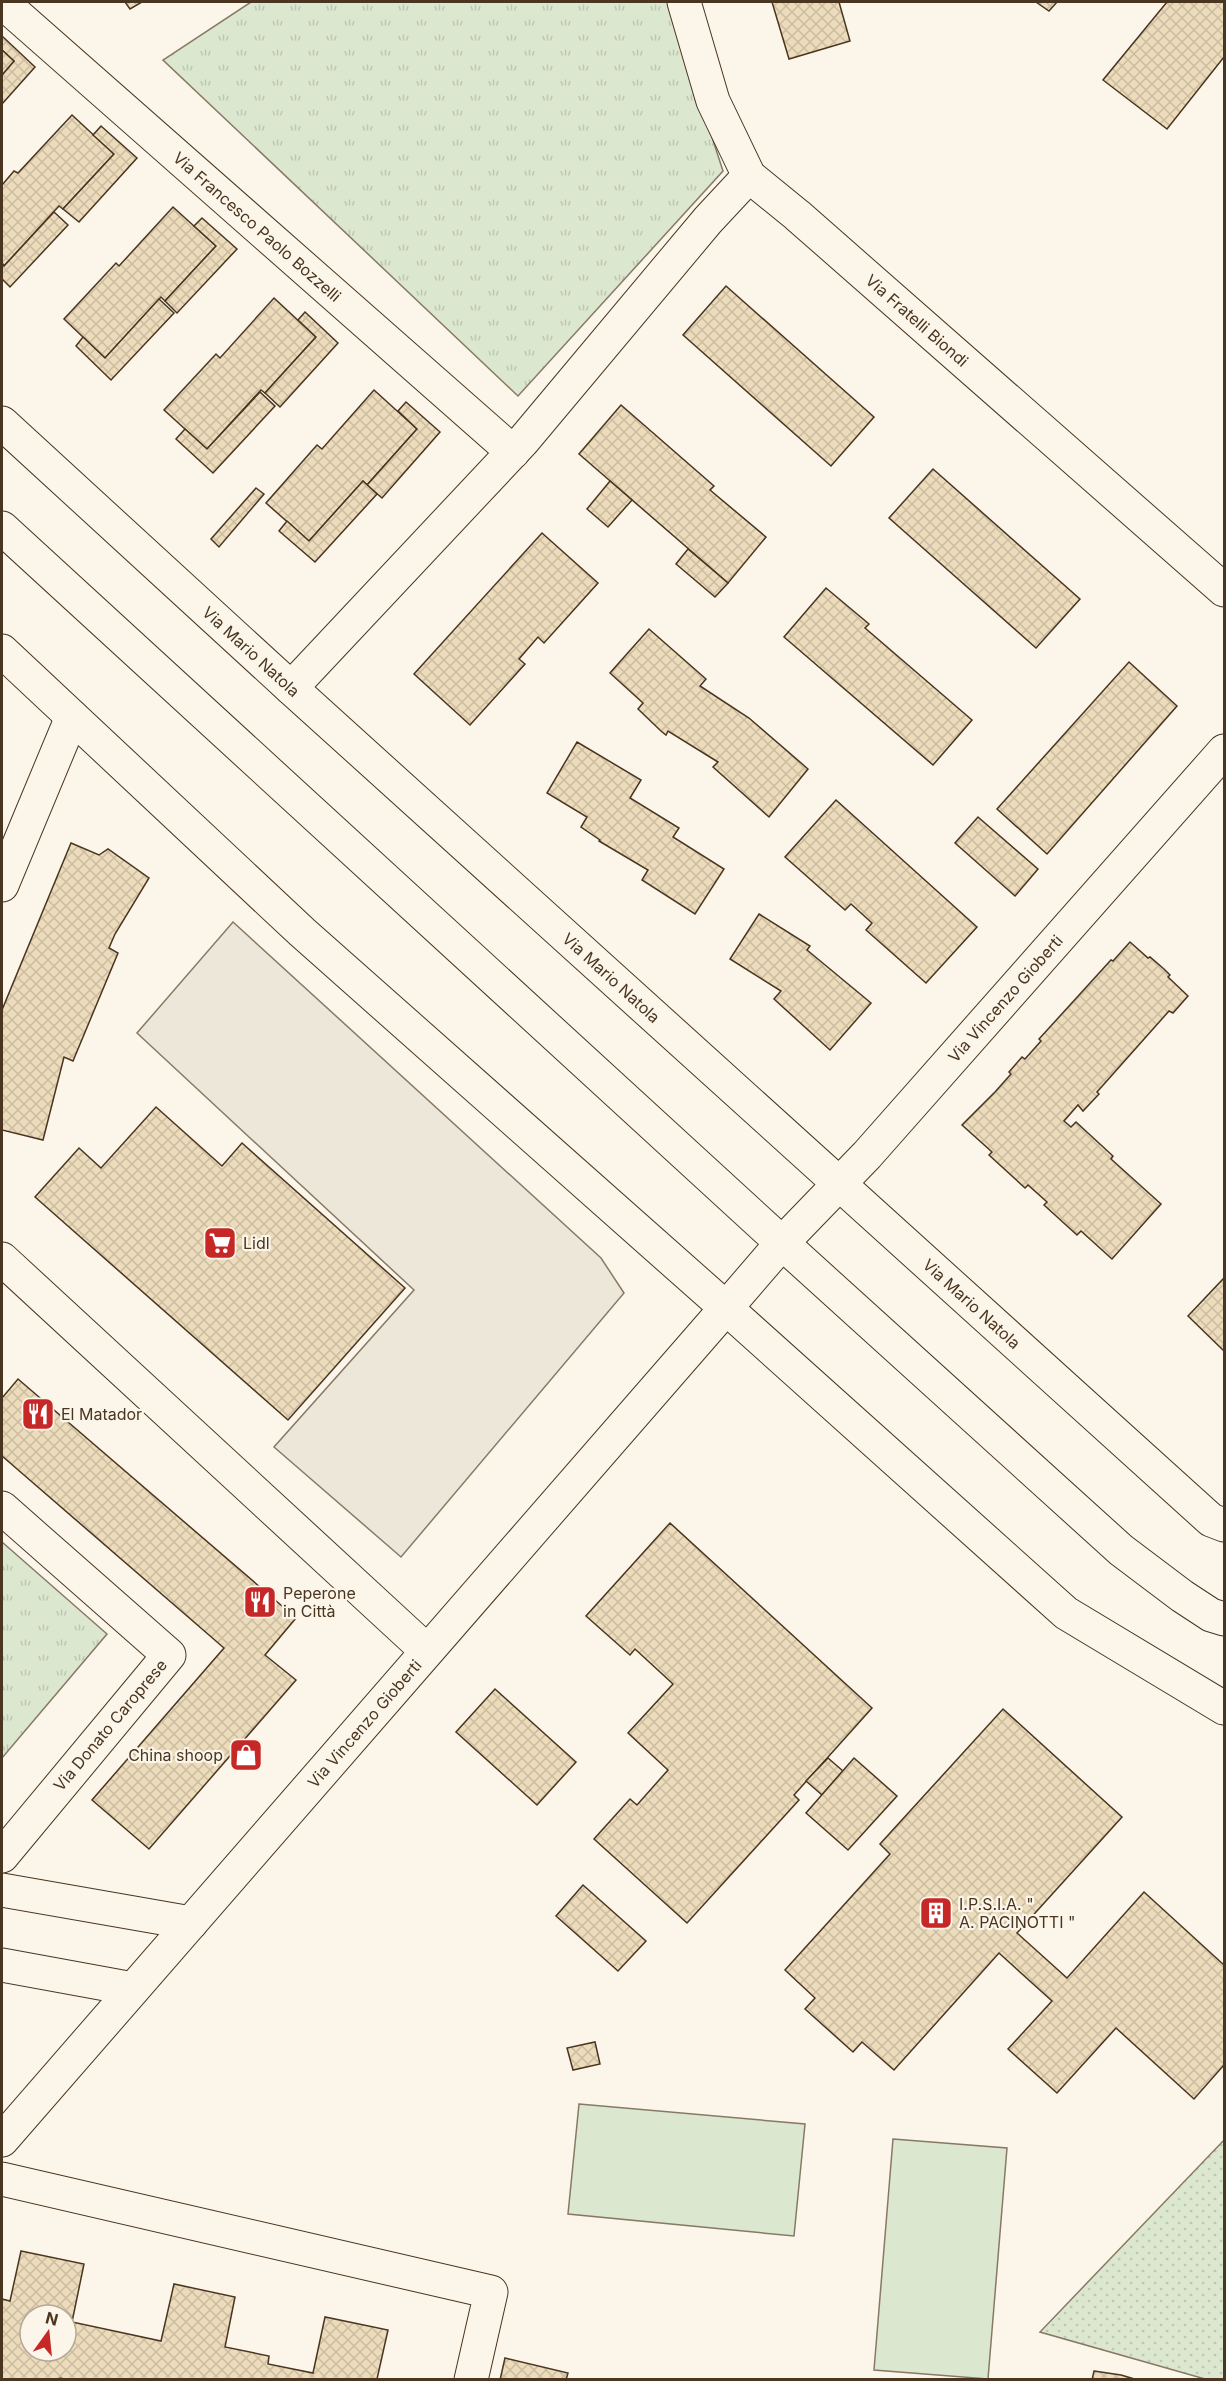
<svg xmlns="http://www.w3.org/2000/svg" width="1226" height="2381" viewBox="0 0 1226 2381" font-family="Inter,sans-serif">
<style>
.grass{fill:url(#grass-dots);stroke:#887966;stroke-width:1.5}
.park{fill:url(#park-tufts);stroke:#887966;stroke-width:1.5}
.pitch{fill:#dce7d0;stroke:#887966;stroke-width:1.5}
.parking{fill:#ede7d9;stroke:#887966;stroke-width:1.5}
.building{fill:url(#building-cross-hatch);stroke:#4a3520;stroke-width:1.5;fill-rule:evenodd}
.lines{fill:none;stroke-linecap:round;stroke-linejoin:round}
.minor-casing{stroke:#4a3520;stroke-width:35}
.major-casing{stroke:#4a3520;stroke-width:35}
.minor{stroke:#fbf6e9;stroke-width:33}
.major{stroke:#fbf6e9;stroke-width:33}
.labels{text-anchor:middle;stroke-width:4.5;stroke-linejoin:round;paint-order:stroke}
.street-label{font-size:16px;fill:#4a3520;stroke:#fbf6e9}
.poi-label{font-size:16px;fill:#4a3520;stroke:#fbf6e9;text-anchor:start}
</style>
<defs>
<pattern id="grass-dots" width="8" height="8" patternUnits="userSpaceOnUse" patternTransform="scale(1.5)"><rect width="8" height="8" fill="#dce7d0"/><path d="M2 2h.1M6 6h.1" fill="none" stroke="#bec7b2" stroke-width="1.8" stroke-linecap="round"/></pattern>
<pattern id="park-tufts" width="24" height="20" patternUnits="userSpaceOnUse" patternTransform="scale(1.5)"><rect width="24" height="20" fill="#dce7d0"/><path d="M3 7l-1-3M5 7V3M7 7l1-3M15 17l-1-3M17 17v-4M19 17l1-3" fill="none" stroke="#bec7b2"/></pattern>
<pattern id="building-cross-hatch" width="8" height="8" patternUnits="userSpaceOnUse" patternTransform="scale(1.5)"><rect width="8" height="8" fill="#ecdcbc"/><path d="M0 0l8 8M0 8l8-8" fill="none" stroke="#ccbda1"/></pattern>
</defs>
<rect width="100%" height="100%" fill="#fbf6e9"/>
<path class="grass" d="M1224 2140V2379H1205L1040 2332Z"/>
<g class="park">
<path d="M251 2H668L723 171 518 396 163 60Z"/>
<path d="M2 1542 107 1634 2 1758Z"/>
</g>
<g class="pitch">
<path d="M579 2104 805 2124 794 2236 568 2214Z"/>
<path d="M893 2139 1007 2148 988 2379 874 2370Z"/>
</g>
<path class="parking" d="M233 922 601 1258 624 1293 401 1557 274 1447 414 1290 137 1033Z"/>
<g class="building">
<path d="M125 2H142L130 9Z"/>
<path d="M772 2H839L850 41 789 59Z"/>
<path d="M1036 2H1057L1049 11Z"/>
<path d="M1167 2H1224V57L1167 129 1103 80Z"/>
<path d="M2 36 35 67 2 104V75L14 61 2 50Z"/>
<path d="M2 50 14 61 2 75Z"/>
<path d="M72 115 114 154 63 209 59 206 4 266 2 263V185L14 171 18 173Z"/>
<path d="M101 126 137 158 79 222 63 209 114 154 93 135Z"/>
<path d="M173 207 216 246 165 301 161 297 105 358 64 319 116 263 119 266Z"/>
<path d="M54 212 68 225 10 287 2 279V263L4 266Z"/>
<path d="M202 218 237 249 177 313 165 301 216 246 194 226Z"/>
<path d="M726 286 874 417 831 466 683 335Z"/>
<path d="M274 298 316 337 265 393 261 390 207 449 164 410 216 354 220 358Z"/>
<path d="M159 299 174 313 111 380 76 346 83 337 105 358Z"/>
<path d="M305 312 338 343 280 407 265 393 316 337 298 320Z"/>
<path d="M374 390 417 429 367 485 363 481 309 541 266 503 317 445 322 449Z"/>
<path d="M260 392 275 406 213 473 176 439 185 429 207 449Z"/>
<path d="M406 402 440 432 382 498 367 485 417 429 398 411Z"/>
<path d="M621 405 714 486 710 490 766 537 728 583 579 454Z"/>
<path d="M933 469 1080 599 1036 648 889 518Z"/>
<path d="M363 481 377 494 315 562 279 531 287 521 309 541Z"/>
<path d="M610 481 632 500 608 527 587 509Z"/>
<path d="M256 488 264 494 219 547 211 539Z"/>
<path d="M542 533 598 583 544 643 538 637 519 659 525 664 470 725 414 674Z"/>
<path d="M688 549 728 583 715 597 676 564Z"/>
<path d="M826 588 869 624 865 628 972 720 933 765 784 637Z"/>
<path d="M649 629 706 679 700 686 749 718 808 769 769 817 713 767 718 762 668 731 666 735 661 731 638 709 643 703 610 673Z"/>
<path d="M1129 662 1177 706 1047 854 997 809Z"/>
<path d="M577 742 641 780 630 798 679 828 673 837 724 869 695 914 642 880 648 870 599 841 600 840 581 827 587 817 547 793Z"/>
<path d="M836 800 977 927 926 983 866 930 872 923 851 904 845 910 785 857Z"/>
<path d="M978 817 1038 869 1015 896 955 843Z"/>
<path d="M71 843 99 855 108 849 149 878 115 934 109 948 118 953 73 1061 64 1057 43 1140 2 1130V1010Z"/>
<path d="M759 914 810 946 807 950 871 1003 830 1050 774 999 781 991 730 959Z"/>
<path d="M1130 942 1148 958 1150 957 1164 969 1170 975 1168 977 1188 996 1173 1013 1169 1011 1097 1092 1099 1094 1083 1111 1078 1105 1064 1121 1071 1127 1076 1122 1113 1156 1111 1159 1161 1204 1112 1259 1081 1231 1077 1235 1044 1205 1047 1202 1028 1185 1025 1188 989 1155 992 1152 962 1125 995 1092 1011 1074 1009 1072 1022 1057 1025 1059 1041 1041 1039 1039 1111 960 1113 961Z"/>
<path d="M156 1107 222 1166 242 1143 405 1288 288 1420 35 1197 79 1148 101 1168Z"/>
<path d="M1224 1278V1351L1188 1316Z"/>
<path d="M18 1379 296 1618 265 1655 296 1680 149 1849 92 1800 224 1648 2 1456V1398Z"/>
<path d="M670 1523 872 1708 794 1795 799 1800 687 1923 594 1839 630 1799 637 1805 668 1770 628 1733 673 1684 635 1649 630 1655 586 1616Z"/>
<path d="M495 1689 576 1762 537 1805 456 1732Z"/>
<path d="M1003 1709 1122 1817 1017 1933 1067 1978 1144 1892 1224 1965V2065L1194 2099 1116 2028 1057 2093 1008 2049 1052 2001 999 1953 894 2070 862 2042 853 2052 805 2009 815 1998 785 1970 890 1854 880 1844Z"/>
<path d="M828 1758 843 1771 822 1795 806 1781Z"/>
<path d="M854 1758 897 1796 848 1850 806 1813Z"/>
<path d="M583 1885 646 1941 618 1971 556 1916Z"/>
<path d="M595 2042 600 2064 573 2070 567 2048Z"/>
<path d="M21 2251 84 2264 72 2322 161 2341 174 2284 235 2297 225 2347 269 2356 268 2364 313 2373 325 2317 388 2330 377 2379 380 2380H69L60 2378 59 2380H2V2299L10 2301ZM30 2315H66V2351H30Z"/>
<path d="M505 2358 568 2373 566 2380H500Z"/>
<path d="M1094 2371 1121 2375 1138 2380H1092Z"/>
</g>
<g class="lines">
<defs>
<g id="minor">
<path id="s1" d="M2 2 513 452"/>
<path id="s2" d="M684 2 713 101 749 176 797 215 1224 590"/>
<path id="s3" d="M2 423 291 688 1211 1520 1224 1525"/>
<path d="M2 528 782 1243 1121 1550 1182 1596 1211 1615 1224 1619"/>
<path d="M2 651 302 932 726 1308 1066 1613 1224 1708"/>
<path d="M291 688 523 441 708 220 749 176"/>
<path d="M2 885 72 717"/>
<path d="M2 1259 427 1651"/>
<path id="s4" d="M726 1308 782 1243 867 1155 1224 751"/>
<path d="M2 1508 169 1655 2 1856"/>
<path d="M2 1890 191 1923"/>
<path d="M2 1965 133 1989"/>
<path d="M2 2179 491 2292 471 2380"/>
</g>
<g id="major">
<path id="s5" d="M2 2140 726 1308"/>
</g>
</defs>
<use href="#minor" class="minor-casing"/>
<use href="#major" class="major-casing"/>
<use href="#minor" class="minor"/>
<use href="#major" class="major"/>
</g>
<defs>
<symbol id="supermarket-square" viewBox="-11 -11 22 22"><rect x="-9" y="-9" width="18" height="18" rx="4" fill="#c62828" stroke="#fbf6e9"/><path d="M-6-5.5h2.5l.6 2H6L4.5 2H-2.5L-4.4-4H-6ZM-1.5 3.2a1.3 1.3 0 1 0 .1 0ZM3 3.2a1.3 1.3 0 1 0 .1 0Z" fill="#fff"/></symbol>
<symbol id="restaurant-square" viewBox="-11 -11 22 22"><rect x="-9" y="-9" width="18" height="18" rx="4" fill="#c62828" stroke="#fbf6e9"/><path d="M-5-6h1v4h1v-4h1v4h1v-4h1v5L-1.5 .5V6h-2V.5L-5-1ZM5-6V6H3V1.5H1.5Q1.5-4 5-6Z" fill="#fff"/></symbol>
<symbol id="shop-square" viewBox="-11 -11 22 22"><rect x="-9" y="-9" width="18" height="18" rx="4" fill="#c62828" stroke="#fbf6e9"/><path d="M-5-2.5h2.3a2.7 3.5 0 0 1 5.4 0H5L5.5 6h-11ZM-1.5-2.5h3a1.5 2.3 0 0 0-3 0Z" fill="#fff"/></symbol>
<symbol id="building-square" viewBox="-11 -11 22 22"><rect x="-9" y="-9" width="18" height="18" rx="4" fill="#c62828" stroke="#fbf6e9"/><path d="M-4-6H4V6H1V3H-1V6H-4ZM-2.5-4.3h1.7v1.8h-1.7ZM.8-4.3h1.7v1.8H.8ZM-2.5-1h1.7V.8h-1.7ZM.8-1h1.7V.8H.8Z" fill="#fff"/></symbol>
</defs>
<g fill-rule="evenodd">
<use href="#supermarket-square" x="201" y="1224" width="38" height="38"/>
<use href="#restaurant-square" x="19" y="1395" width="38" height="38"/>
<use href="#restaurant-square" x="241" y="1583" width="38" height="38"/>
<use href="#shop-square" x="227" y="1736" width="38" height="38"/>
<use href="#building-square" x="917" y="1894" width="38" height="38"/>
</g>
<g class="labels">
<g class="street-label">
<text dy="6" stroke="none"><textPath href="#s1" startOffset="340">Via Francesco Paolo Bozzelli</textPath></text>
<text dy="6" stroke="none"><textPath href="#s2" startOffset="408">Via Fratelli Biondi</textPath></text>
<text dy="6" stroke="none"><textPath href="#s3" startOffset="338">Via Mario Natola</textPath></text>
<text dy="6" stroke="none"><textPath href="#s3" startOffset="824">Via Mario Natola</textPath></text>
<text dy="6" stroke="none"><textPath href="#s4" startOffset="417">Via Vincenzo Gioberti</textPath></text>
<text dy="6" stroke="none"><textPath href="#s3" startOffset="1310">Via Mario Natola</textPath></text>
<text dy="6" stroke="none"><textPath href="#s5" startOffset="552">Via Vincenzo Gioberti</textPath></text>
<text transform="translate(110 1725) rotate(-50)" y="6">Via Donato Caroprese</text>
</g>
<g class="poi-label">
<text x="243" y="1249">Lidl</text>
<text x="61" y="1420">El Matador</text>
<text x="283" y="1599">Peperone<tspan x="283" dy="18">in Città</tspan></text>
<text x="223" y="1761" text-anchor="end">China shoop</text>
<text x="959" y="1910">I.P.S.I.A. "<tspan x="959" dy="18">A. PACINOTTI "</tspan></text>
</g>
</g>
<rect width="1226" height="2381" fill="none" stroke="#4a3520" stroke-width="6"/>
<g transform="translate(48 2333) rotate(15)"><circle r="28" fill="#fbf6e9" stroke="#b4a999" stroke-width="1.5"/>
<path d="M0-4.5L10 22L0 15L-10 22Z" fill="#c62828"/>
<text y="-9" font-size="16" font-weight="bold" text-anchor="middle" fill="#4a3520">N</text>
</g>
</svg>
